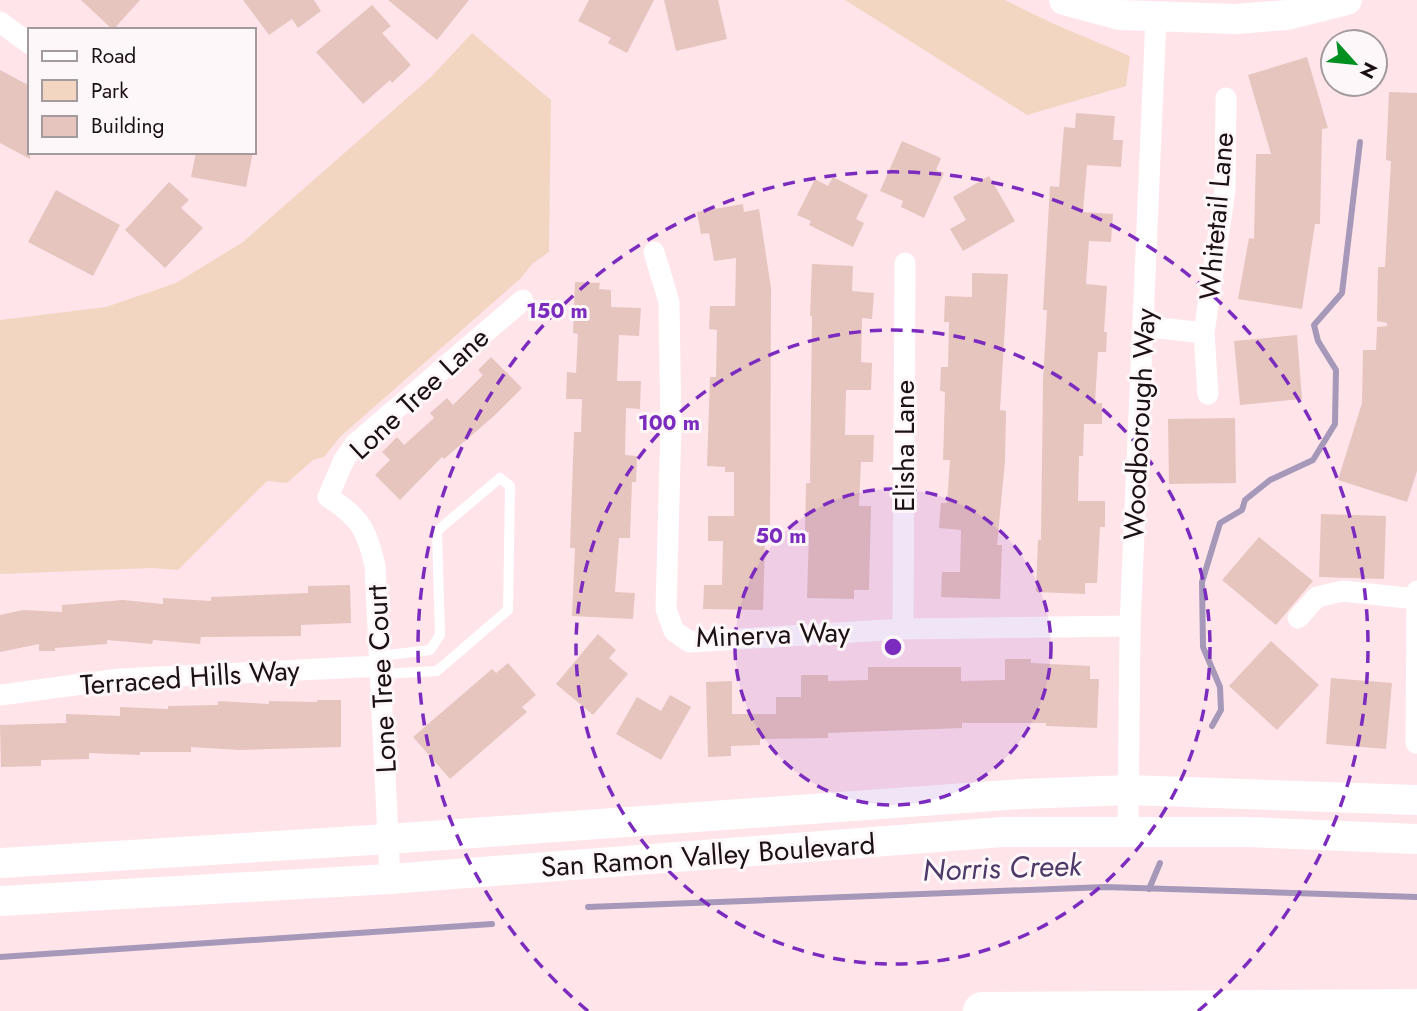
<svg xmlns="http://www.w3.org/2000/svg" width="1417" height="1011" viewBox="0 0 1417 1011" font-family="Jost,sans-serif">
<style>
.green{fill:#f2d6c2}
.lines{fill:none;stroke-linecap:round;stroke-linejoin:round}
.stream{stroke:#a598b9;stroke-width:6}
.building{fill:#e6c5bf}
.lane{stroke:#fff;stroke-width:10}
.street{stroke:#fff;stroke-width:21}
.secondary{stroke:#fff;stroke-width:30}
.highway{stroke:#fff;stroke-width:38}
.ring{fill:none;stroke:#7b2cbf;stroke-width:3.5;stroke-dasharray:12 9}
.labels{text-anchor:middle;stroke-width:6;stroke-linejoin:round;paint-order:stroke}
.street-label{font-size:28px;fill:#1b1013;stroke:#fef7f9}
.water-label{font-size:30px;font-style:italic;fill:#4e3a68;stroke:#fef7f9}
.centre{fill:#7b2cbf;stroke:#fef7f9;stroke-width:3.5}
.ring-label{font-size:21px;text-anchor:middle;font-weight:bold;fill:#7b2cbf;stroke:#fef7f9;stroke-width:6;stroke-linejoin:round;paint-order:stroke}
</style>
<rect width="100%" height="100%" fill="#ffe4ea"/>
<g class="green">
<path d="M845 0H1005L1054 24 1130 56 1126 86 1027 115Z"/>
<path d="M472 33 551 100 549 252 532 264 521 278 341 436 324 457 313 460 287 483 267 481 178 570 152 568 0 574V320L106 307 176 283 243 242 431 77Z"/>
</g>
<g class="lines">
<g class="stream">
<path d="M1212 726 1221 710 1220 687 1203 647 1202 582 1220 523 1242 510 1245 500 1270 480 1313 460 1335 424 1336 370 1318 341 1314 325 1342 293 1360 142"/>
<path d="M1149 889 1160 863"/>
<path d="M588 907 1105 887 1417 897"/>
<path d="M0 957 492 924"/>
</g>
</g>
<g class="building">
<path d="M81 0H140L113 30Z"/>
<path d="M243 0H314L321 11 298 28 292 19 269 35Z"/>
<path d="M388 0H469L437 40Z"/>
<path d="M589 0H654L627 53 608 43 611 38 578 21Z"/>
<path d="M664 0H718L727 39 676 51Z"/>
<path d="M372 5 391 26 382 33 411 65 392 83 390 80 363 104 316 52Z"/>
<path d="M1307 57 1328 128 1322 129 1320 224H1315L1302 309 1238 299 1249 238 1254 239 1256 154H1271L1248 75Z"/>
<path d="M0 70 30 86V159L0 143Z"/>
<path d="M1389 92 1417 93V471L1407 502 1338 480 1362 403 1363 350H1376L1377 327 1387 326V323L1377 321 1378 267H1385L1391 161 1386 160Z"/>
<path d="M1076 113 1115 116 1113 140H1123L1121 167 1087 165 1083 212 1113 214 1111 242 1089 241 1086 284 1107 286 1104 332H1107L1106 352H1098L1095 403H1102V424H1084L1083 456H1079L1078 501H1105V527H1100L1097 583H1085V594L1036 592 1038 540H1041L1043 381 1047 310H1043L1050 186 1059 187 1064 127 1075 128Z"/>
<path d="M902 141 941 158 936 170 944 173 924 218 901 207 903 201 880 191Z"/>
<path d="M196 152H253L246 187 191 177Z"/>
<path d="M989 176 1015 221 963 251 950 229 966 220 953 197Z"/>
<path d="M833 177 868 195 856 219 864 223 853 247 809 225 811 221 797 215 815 179 828 186Z"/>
<path d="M169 182 189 200 181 208 203 228 165 268 125 230Z"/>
<path d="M56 190 120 225 93 276 28 242Z"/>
<path d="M743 204 744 212 759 209 771 288 770 542H765L763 610 703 609 704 585H722L723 541H708V516H734V472H725V467L707 466 710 377H716L717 330 709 329 710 306H735L736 258 714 261 709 233 701 234 697 212Z"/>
<path d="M812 264 853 266 852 291 874 293 872 319 862 318 861 362 872 363 871 390H846L845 435H874L873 462H861L859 506H871L869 590H854V599L807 598 809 532H805L806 483H810L812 316H810Z"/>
<path d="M972 273 1008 274 1000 410 1006 411 1005 461 997 545H1002L1000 599 941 597 942 572H960L961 530 939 528 941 503H947L950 460H943L945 392 940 391 941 367H948L949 322H944L945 296 972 297Z"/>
<path d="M575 282 600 283 599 289 611 290V307L641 308 639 336 619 335 617 381H641L640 409 626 408 625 455 637 456 636 482H632L630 538H619L615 592 635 593 633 619 572 616 575 548H570L574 432H581L582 399H566L567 372 576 373 578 334 573 333Z"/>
<path d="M1297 335 1302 399 1240 405 1234 341Z"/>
<path d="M491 357 522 388 494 416 444 459 442 457 400 500 375 475 390 460 382 452 397 437 404 445 434 418 430 413 447 398 453 405 483 375 478 370Z"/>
<path d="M1235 418 1236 483 1169 484 1168 419Z"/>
<path d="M1321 514 1386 516 1384 579 1319 577Z"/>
<path d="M1259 537 1313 581 1276 625 1222 580Z"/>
<path d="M350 585 351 623 301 625V636L201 637 200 644 153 640 152 644 107 640V644L55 648V651H39V644L0 652V615L23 610 62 612V605L123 600 163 604V598L211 601V597L308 593V586Z"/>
<path d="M598 634 616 650 609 658 628 674 593 715 556 684Z"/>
<path d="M1271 641 1319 685 1277 730 1229 686Z"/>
<path d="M1005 659H1031V663L1090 666V679H1099L1097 728 1046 726V723H962V728L828 733V738L760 739V745L731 746V756L708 757 706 682 732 681V714H776V697H801V675H828V681L868 680V667H961V681L1005 680Z"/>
<path d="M508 663 536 695 522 707 527 712 450 779 413 737 492 669 496 673Z"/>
<path d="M1331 678 1392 683 1386 749 1326 744Z"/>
<path d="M670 695 691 707 661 760 616 734 637 697 661 711Z"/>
<path d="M317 700H341V747L240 750 191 747V752H140V755L89 753V759L41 760V766L1 767 0 725 66 723V714L120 716V707L168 709V706L218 705V701L269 704V701L317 702Z"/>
</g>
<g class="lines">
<path class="lane" d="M380 656 430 650 440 635 437 531 500 478 510 486 508 610 437 671 381 674"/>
<g class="street">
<path d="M0 22 30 44"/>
<path d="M654 252 669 302 671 426 666 609 674 631 690 642 903 629 1130 626"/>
<path d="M1143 326 1204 333"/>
<path d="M1208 394 1204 333 1225 190 1226 98"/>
<path d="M1298 618 1317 597 1343 591 1416 599"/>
<path d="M903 629 905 263"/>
<path d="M0 695 120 679 380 666"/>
<path d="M1416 743 1417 591"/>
<path d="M1128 830 1130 626 1156 17"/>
<path d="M390 879 375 566C367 530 360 517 328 497L344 460 355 444 523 300"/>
</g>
<g class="secondary">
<path d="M1064 0 1120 15 1235 19 1287 15 1347 0"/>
<path d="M0 863 388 839 1022 794 1129 790 1417 800"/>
<path d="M0 901 390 879 1003 832H1247L1417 839"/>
</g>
<path class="highway" d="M982 1011 1417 1008"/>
</g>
<circle cx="893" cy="647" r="158" fill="#7b2cbf" fill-opacity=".12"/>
<g class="ring">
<circle cx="893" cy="647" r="158"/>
<circle cx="893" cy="647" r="317"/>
<path d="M588 1011A475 475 0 1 1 1198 1011"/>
</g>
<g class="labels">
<g class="street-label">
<text transform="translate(1216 216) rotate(-85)" y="10">Whitetail Lane</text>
<text transform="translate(419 393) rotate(-43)" y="10">Lone Tree Lane</text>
<text transform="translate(1139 424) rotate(-87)" y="10">Woodborough Way</text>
<text transform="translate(904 446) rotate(-90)" y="10">Elisha Lane</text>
<text transform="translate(773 634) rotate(-2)" y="10">Minerva Way</text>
<text transform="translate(190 677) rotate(-4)" y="10">Terraced Hills Way</text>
<text transform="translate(381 679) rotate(-93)" y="10">Lone Tree Court</text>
<text transform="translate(708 855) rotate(-4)" y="10">San Ramon Valley Boulevard</text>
</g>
<g class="water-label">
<text transform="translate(1002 868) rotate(-2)" y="10">Norris Creek</text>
</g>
</g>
<circle cx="893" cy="647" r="10" class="centre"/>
<g class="ring-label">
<text x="557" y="318">150 m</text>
<text x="669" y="430">100 m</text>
<text x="781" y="543">50 m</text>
</g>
<rect x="28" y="28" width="228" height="126" fill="#fef7f9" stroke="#a39b9d" stroke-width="2"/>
<rect x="42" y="51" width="35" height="10" fill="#ffffff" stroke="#a39b9d" stroke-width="2"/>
<text x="91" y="63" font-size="21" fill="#1b1013">Road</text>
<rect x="42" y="80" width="35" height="21" fill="#f2d6c2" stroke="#a39b9d" stroke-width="2"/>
<text x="91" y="98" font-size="21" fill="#1b1013">Park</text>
<rect x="42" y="116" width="35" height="21" fill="#e6c5bf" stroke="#a39b9d" stroke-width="2"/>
<text x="91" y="133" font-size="21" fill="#1b1013">Building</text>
<g transform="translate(1354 63) rotate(117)"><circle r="33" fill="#fef7f9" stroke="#a39b9d" stroke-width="2"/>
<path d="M0-5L12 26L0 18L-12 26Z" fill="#008f21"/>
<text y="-10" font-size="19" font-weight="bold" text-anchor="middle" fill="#1b1013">N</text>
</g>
</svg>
